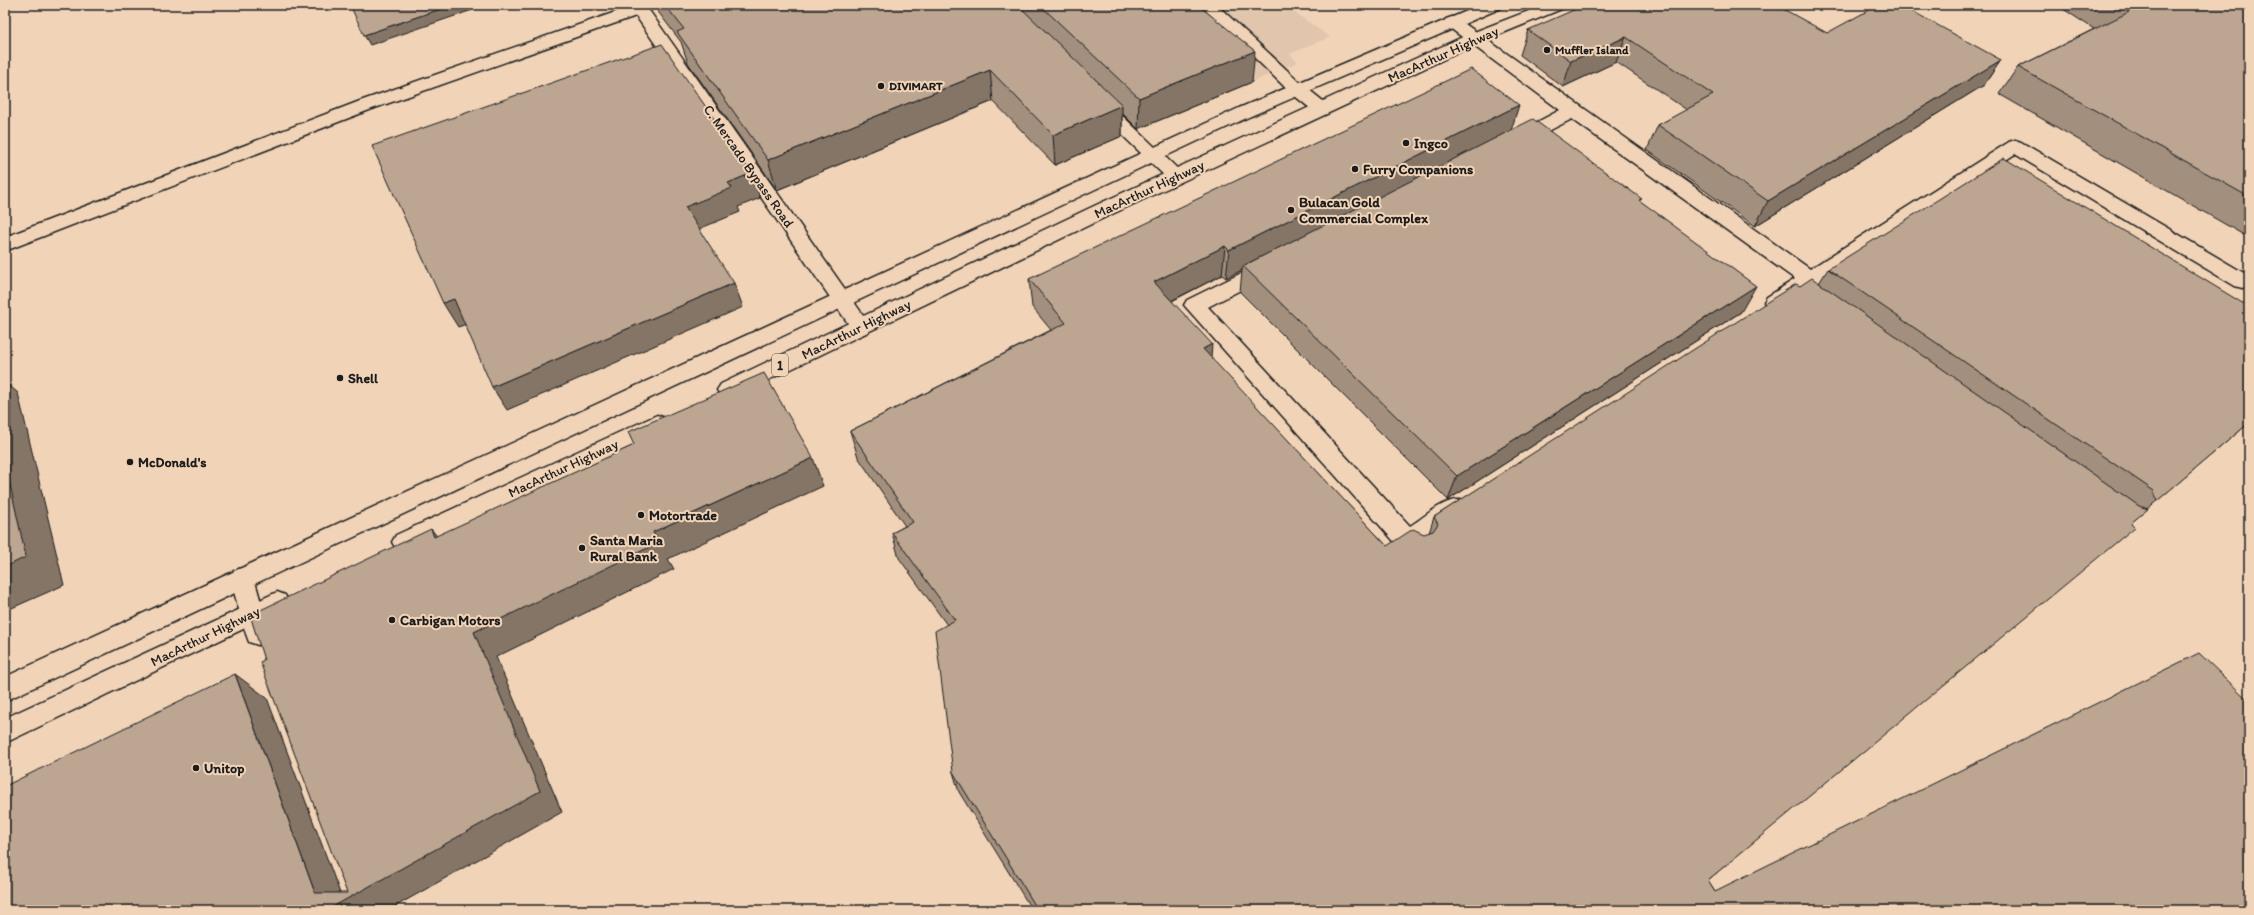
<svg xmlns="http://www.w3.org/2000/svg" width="2254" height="915" viewBox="0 0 2254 915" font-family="Itim,sans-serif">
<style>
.built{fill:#e1c6ad}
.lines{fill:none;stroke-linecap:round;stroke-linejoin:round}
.minor-casing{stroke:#1c1c1c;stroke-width:3}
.highway-casing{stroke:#1c1c1c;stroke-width:3}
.minor{fill:#f1d4b8;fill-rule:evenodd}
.highway{fill:#f1d4b8;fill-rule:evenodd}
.wall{fill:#a28f7e;stroke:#1c1c1c}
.shaded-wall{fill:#847466;stroke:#1c1c1c}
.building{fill:#bca692;stroke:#1c1c1c}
.poi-dot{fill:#1c1c1c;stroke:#f1d4b8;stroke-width:1.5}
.labels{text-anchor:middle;stroke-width:4;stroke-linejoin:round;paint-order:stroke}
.far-poi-label{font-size:12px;font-weight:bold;fill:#1c1c1c;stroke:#f1d4b8;text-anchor:start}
.shield{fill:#f1d4b8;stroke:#5c534b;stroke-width:1}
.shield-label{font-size:13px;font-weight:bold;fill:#1c1c1c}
.street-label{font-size:14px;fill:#1c1c1c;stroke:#f1d4b8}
.poi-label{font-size:14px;font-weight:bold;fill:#1c1c1c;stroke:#f1d4b8;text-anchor:start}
</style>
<rect width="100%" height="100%" fill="#f1d4b8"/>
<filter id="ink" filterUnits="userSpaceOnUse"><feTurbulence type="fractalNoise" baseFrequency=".025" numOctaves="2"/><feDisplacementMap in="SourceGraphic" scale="8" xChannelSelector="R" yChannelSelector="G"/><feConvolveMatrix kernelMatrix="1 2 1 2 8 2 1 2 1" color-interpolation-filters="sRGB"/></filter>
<g filter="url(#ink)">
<path class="built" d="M1159 5H1284L1330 37 1290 54 1298 62 1252 82Z"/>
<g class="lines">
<defs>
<g id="minor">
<path d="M629 5 646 6 868 322 871 327 868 332 861 335 854 332 636 16 372 109 5 251V237L360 101 630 7Z"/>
<path d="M1200 5H1217L1303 85 1328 105 1331 109 1328 113 1322 115 1316 113 1291 93Z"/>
<path d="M1452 17 1458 19 1810 269 2009 142 2015 140 2021 142 2249 276V286L2242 288 2235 286 2015 154 1781 307 1774 309 1767 307 1764 302 1767 297 1795 279 1572 119 1523 144 1517 146 1511 144 1508 140 1511 136 1560 110 1446 25 1444 22 1446 19Z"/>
<path d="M1100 98 1106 100 1182 173 1185 177 1182 181 1176 183 1170 181 1094 108 1091 104 1094 100Z"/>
<path d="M1268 260 1275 262 1278 267 1275 272 1208 307 1410 526C1425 517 1447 495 1465 501L1468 508 1465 515 1423 542 1427 548 1423 555C1411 559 1408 554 1399 547L1184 305 1187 300Z"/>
<path d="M242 568 250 571 254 578 270 634 267 642 258 645 249 642 246 634 230 578 234 571Z"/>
</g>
<g id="highway">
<path d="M1481 5H1503L1501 8 1251 116 5 701V677L1239 108Z"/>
<path d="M1544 5H1566L1564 8 1481 42 1108 216 735 396 728 398 721 396 717 390 721 384 1094 206 1469 34Z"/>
<path d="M657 415 665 418 668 424 665 430 412 549 404 552 396 549 392 542 396 535Z"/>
<path d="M277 592 285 595 289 602 285 609 5 743V718Z"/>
</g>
</defs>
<use href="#minor" class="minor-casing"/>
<use href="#highway" class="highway-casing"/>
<use href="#minor" class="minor"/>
<use href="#highway" class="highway"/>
</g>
<g class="wall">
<path d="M653 5H1198L1252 82 1138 129 1122 113V136L1055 165 993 101 777 190 688 63 681 42Z"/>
<path d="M2057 5H2249V238L1999 94 2018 67 2094 29Z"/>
<path d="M1528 30 1827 33 2001 60 1984 85 1755 226 1647 150 1658 125 1687 110 1616 62 1563 87 1520 55Z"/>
<path d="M1511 130 1641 202 1741 312 1448 500 1240 292 1242 270 1226 278 1222 275 1172 301 1211 359 1387 546 1429 533 1434 517 1800 286 1819 283 1828 269 2249 423 1708 880 1715 891 2249 910H1032L959 792 953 772 947 625 899 558 892 533 905 526 858 457 850 431 1051 330 1032 307 1029 279Z"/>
</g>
<g class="shaded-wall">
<path d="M452 5H487L370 45 364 35Z"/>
<path d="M1626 37 1616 62 1563 87 1571 61Z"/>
<path d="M1255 51 1252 82 1138 129 1139 98Z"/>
<path d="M2001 60 1984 85 1755 226 1768 201Z"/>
<path d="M990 70 993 101 777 190 768 160Z"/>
<path d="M1122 105V136L1055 165 1053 135Z"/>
<path d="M1519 105 1510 134 1243 266 1242 270 1226 278 1229 250Z"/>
<path d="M752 173 760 198 738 207 740 212 694 231 685 207 728 183Z"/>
<path d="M1225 246 1222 275 1153 310 1154 282Z"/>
<path d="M734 283 743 307 507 410 492 387Z"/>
<path d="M1756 286 1741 312 1448 500 1457 476Z"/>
<path d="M454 299 470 323 458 327 443 303Z"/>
<path d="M1212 344 1210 372 1203 349Z"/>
<path d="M5 382 18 393 64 585 5 611Z"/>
<path d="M813 458 823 486 668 559 674 569 496 657 562 812 389 910H327L315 893 235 674 267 698 343 901 474 632 653 532Z"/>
<path d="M431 529 454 556 434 537Z"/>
</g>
<g class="building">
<path d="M350 5H452L364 35Z"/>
<path d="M665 5H1018L1122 105 1053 135 990 70 768 160 677 32 684 29Z"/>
<path d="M1040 5H1198L1255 51 1139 98Z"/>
<path d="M1585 5H1776L1827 33 1878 5H1901L2001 60 1768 201 1658 125 1713 95 1626 37 1571 61 1528 30Z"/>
<path d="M2117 5H2249V197L2018 67 2129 12Z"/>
<path d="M662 44 752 173 728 183 732 188 685 207 734 283 492 387 454 299 443 303 372 146Z"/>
<path d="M1471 69 1519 105 1229 250 1225 246 1154 282 1212 344 1203 349 1387 546 1413 529 1424 534 1433 531 1438 524 1434 517 1775 297 1796 284 1800 286 1812 278 2139 506 2148 509 2131 523 2135 527 1708 880 1715 891 2199 653 2249 701V910H1038L953 772 935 631 955 620 892 533 913 522 850 431 1066 323 1029 279Z"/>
<path d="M1533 119 1642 199 1639 200 1756 286 1457 476 1243 266Z"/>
<path d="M2004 158 2249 307V423L2157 501 2154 491 1828 269Z"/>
<path d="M764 373 813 458 653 532 658 543 474 632 540 791 327 910H5V786L235 674 315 893H347L260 662 264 660 250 615 431 529 434 537 634 445 628 432Z"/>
<path d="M5 462 26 557 5 567Z"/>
</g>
</g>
<g class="poi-dot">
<circle cx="1547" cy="50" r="4"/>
<circle cx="881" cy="86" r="4"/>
<circle cx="1406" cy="143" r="4"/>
<circle cx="1355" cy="169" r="4"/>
<circle cx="1291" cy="210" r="4"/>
<circle cx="340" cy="378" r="4"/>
<circle cx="130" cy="462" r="4"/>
<circle cx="641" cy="515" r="4"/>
<circle cx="582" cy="548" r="4"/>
<circle cx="392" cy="620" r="4"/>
<circle cx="196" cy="768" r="4"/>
</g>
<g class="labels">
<g class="far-poi-label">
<text x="1555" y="54">Muffler Island</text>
<text x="889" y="90">DIVIMART</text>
</g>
<rect class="shield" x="772" y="354" width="16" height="22" rx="3"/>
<g class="shield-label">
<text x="780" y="370">1</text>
</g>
<g class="street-label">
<text transform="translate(1443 54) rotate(-24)" y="5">MacArthur Highway</text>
<text transform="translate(749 166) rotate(55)" y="5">C. Mercado Bypass Road</text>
<text transform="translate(1149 189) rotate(-25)" y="5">MacArthur Highway</text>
<text transform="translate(856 329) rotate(-26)" y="5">MacArthur Highway</text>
<text transform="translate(563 468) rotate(-25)" y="5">MacArthur Highway</text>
<text transform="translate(205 636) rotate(-26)" y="5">MacArthur Highway</text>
</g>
<g class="poi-label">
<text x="1414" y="148">Ingco</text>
<text x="1363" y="174">Furry Companions</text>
<text x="1299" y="207">Bulacan Gold<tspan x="1299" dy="16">Commercial Complex</tspan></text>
<text x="348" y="383">Shell</text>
<text x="138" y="467">McDonald's</text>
<text x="649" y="520">Motortrade</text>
<text x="590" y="545">Santa Maria<tspan x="590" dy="16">Rural Bank</tspan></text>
<text x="400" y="625">Carbigan Motors</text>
<text x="204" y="773">Unitop</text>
</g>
</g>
<rect width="2254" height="915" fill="none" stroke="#f1d4b8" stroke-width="20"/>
<rect x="10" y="10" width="2234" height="895" fill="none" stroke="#1c1c1c" stroke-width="1.5" filter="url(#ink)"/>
</svg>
